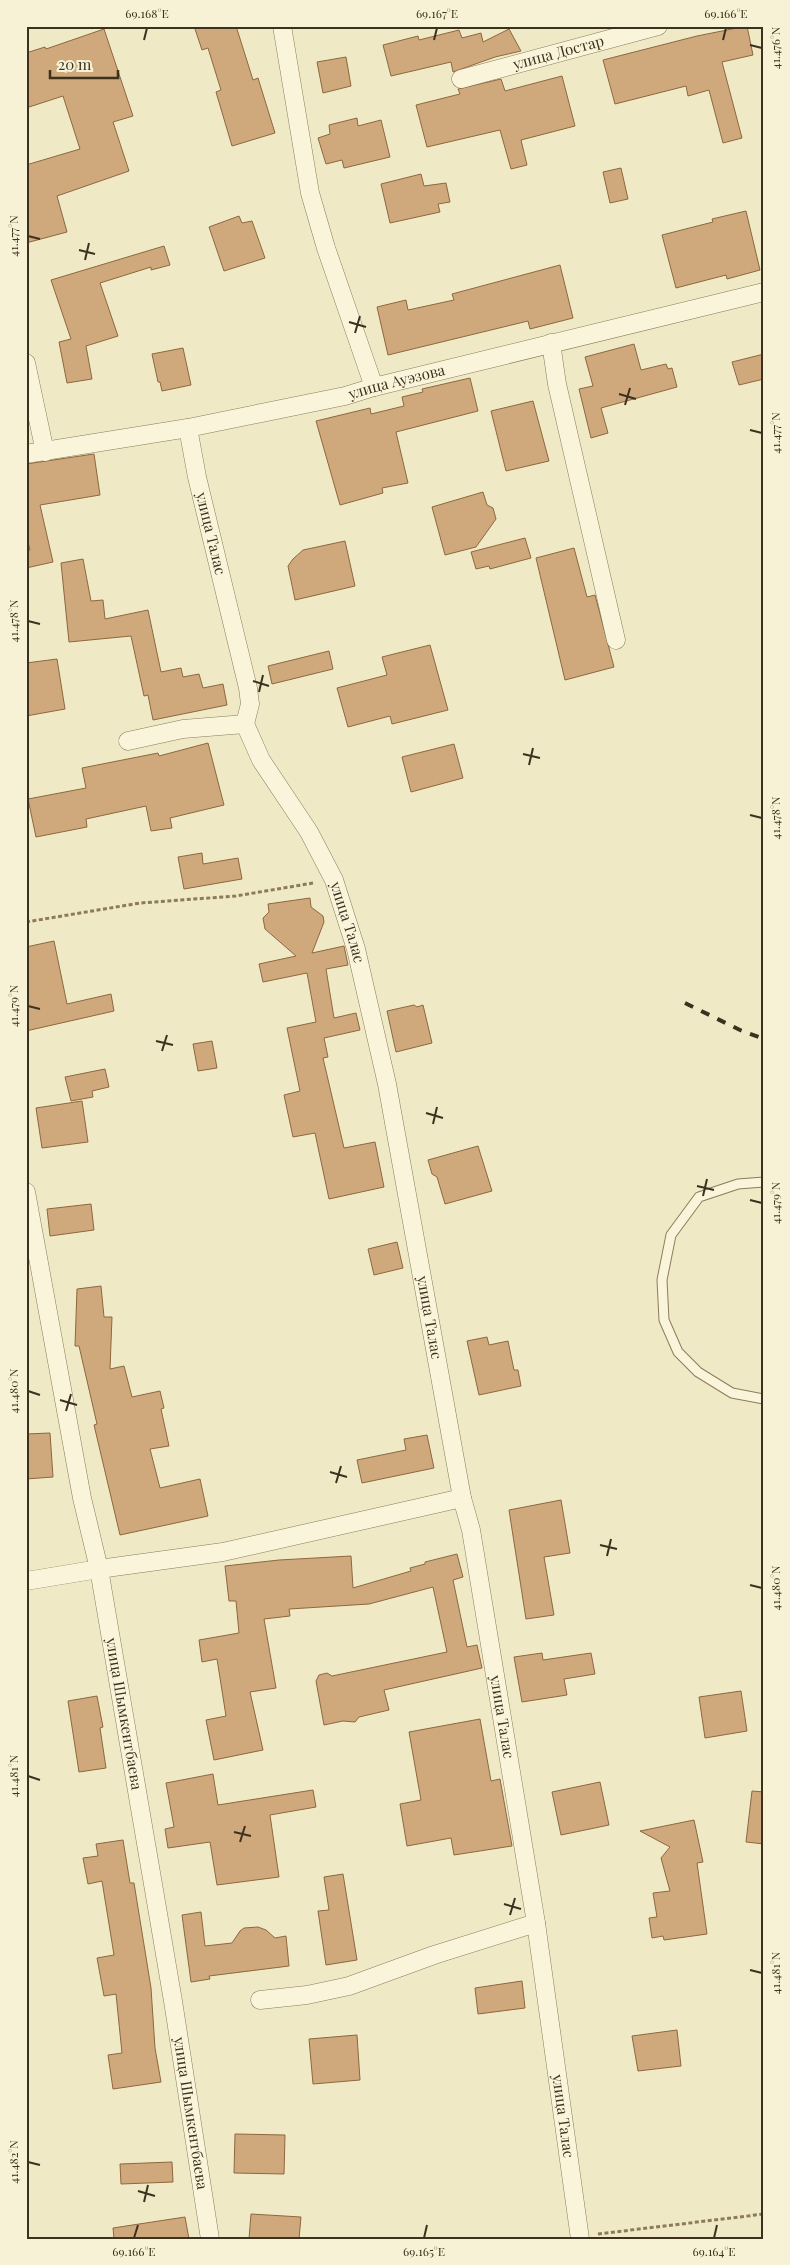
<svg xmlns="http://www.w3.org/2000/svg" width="790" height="2265" viewBox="0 0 790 2265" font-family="'Playfair Display',serif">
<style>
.building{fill:#cfa97b;stroke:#8c683f}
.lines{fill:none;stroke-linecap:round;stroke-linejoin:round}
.lane-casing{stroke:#8c7b5b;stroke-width:11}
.street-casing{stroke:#8c7b5b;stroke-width:19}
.path{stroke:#8c7b5b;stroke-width:3;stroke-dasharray:4 2.5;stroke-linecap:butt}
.lane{stroke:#faf5da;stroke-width:9}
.street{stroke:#faf5da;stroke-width:18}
.rail{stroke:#3c311f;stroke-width:4;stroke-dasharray:9 9;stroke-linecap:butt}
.ticks{fill:none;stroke:#3c311f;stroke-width:2}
.labels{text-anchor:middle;stroke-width:5;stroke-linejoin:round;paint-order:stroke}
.street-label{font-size:15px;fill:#3c311f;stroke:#f7f2d6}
.neatline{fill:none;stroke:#3c311f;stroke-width:2}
.ticks-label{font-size:12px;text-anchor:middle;fill:#3c311f}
</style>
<rect width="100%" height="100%" fill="#f0e9c6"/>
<g class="building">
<path d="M194 26H236L253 80 258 78 275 133 232 146 216 92 221 90 208 48 202 50Z"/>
<path d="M747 26 753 55 722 62 742 138 723 143 709 90 688 96 686 86 615 104 603 60 697 36Z"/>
<path d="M104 29 133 116 113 122 129 171 57 196 67 232 26 243V165L80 149 63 96 26 108V53L45 47 46 49Z"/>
<path d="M509 29 521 51 495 57 453 72 451 62 391 76 383 45 418 36 419 40 459 30 462 38 481 33 483 42Z"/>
<path d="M346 57 351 86 323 93 317 62Z"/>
<path d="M562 76 575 126 521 140 527 165 511 169 500 130 427 147 416 105 460 94 458 89 501 79 505 91Z"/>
<path d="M357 118 358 126 381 120 390 157 344 168 342 160 326 164 318 138 330 134 329 125Z"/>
<path d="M621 168 628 199 610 203 603 172Z"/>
<path d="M421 174 424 186 446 183 450 202 438 204 440 212 390 223 381 184Z"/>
<path d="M746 211 760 270 727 279 726 275 676 288 662 235 713 222 712 219Z"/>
<path d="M239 216 242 223 252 221 265 258 224 271 209 227Z"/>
<path d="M164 246 170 265 151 270V267L100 283 118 336 86 346 92 379 67 383 59 342 71 339 51 280Z"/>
<path d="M560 265 573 318 530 329 528 321 388 355 377 307 406 300 408 310 454 300 452 294Z"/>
<path d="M634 344 641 370 666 364 668 369 672 368 677 387 601 408 608 433 591 438 579 389 593 386 585 357Z"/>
<path d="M183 348 191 385 162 391 160 382H158L152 354Z"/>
<path d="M764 354V379L739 385 732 362Z"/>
<path d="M470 378 478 411 396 432 408 483 382 488 383 493 340 505 316 421 370 408 371 414 404 406 402 397 423 392 422 389Z"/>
<path d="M533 401 549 461 506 471 491 411Z"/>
<path d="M94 454 100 495 40 505 53 562 26 568V551L30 550 26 534V464Z"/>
<path d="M483 492 487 505 493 508 496 519 476 547 445 555 432 507Z"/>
<path d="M525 538 531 558 490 569 489 566 476 569 471 552Z"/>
<path d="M345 541 355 586 295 600 288 566 293 559 303 550Z"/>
<path d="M574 548 587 597 595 595 614 667 565 680 536 558Z"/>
<path d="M83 559 91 601 103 600 105 619 148 610 161 672 181 668 183 677 199 674 203 688 223 684 227 705 153 720 148 695 144 696 131 636 69 642 61 563Z"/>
<path d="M430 645 448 710 392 724 390 716 348 727 337 688 387 675 382 657Z"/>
<path d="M329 651 333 669 272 684 268 666Z"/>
<path d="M57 659 65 709 26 716V663Z"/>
<path d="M208 743 224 805 170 818 172 828 151 831 146 806 86 819 87 827 36 837 28 799 86 788 82 768 158 753 159 756Z"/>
<path d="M454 744 463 778 411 792 402 757Z"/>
<path d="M202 853 203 864 238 858 242 879 184 889 178 857Z"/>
<path d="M310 898 311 907 323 916 324 922 312 953 344 946 348 965 326 969 334 1018 356 1013 360 1030 324 1038 328 1057 323 1058 344 1148 375 1142 384 1187 329 1199 315 1133 293 1137 284 1095 300 1091 287 1028 316 1022 307 973 263 982 259 964 296 956 265 929 263 918 269 912 268 904Z"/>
<path d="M54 941 67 1004 111 994 114 1011 26 1031V947Z"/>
<path d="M414 1005 417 1007 423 1005 432 1043 396 1052 387 1011Z"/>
<path d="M212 1041 217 1068 198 1071 193 1044Z"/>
<path d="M105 1069 109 1087 92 1091 93 1097 71 1101 65 1077Z"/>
<path d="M82 1101 88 1142 42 1148 36 1108Z"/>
<path d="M478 1146 492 1191 445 1204 437 1177 432 1174 428 1160Z"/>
<path d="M91 1204 94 1230 50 1236 47 1209Z"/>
<path d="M397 1242 403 1268 374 1275 368 1249Z"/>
<path d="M101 1286 104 1317H112L110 1369 124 1366 132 1397 160 1391 164 1408 161 1409 169 1446 150 1449 160 1488 200 1479 208 1516 120 1535 94 1425 97 1424 79 1346H75L77 1289Z"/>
<path d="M487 1337 489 1345 508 1341 514 1370H518L521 1386 479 1395 467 1341Z"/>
<path d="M50 1433 53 1477 26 1479V1434Z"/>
<path d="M427 1435 434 1468 362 1483 357 1460 406 1450 404 1439Z"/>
<path d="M561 1500 570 1553 544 1557 554 1615 526 1619 509 1510Z"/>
<path d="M457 1554 463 1577 453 1580 467 1647 477 1645 482 1668 384 1690 389 1710 359 1717 355 1722 343 1721 324 1725 316 1681 319 1675 327 1673 332 1676 447 1652 433 1587 369 1604 289 1609 290 1616 264 1619 276 1688 250 1692 263 1750 214 1760 206 1720 226 1716 217 1659 202 1662 199 1640 239 1633 236 1601H229L225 1566 279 1560 351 1556 353 1588 411 1571 410 1568 425 1564V1562Z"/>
<path d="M542 1653 543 1660 591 1653 595 1674 564 1679 567 1695 522 1702 514 1657Z"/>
<path d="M741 1691 747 1731 705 1738 699 1697Z"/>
<path d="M97 1696 103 1727 100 1728 106 1768 79 1772 68 1701Z"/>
<path d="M480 1719 491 1781 500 1779 512 1846 454 1855 451 1838 407 1846 400 1804 421 1800 409 1732Z"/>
<path d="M213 1774 218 1805 313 1790 316 1807 270 1815 279 1877 217 1885 210 1842 168 1848 165 1829 174 1827 166 1783Z"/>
<path d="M600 1782 609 1825 561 1835 552 1792Z"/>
<path d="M752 1791 764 1792V1844L746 1842Z"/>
<path d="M694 1820 703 1862 697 1863 707 1934 664 1940 663 1936 652 1938 649 1918 657 1917 653 1893 670 1891 661 1858 670 1847 640 1831Z"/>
<path d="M123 1840 130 1883H134L151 1988 155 2048 161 2082 113 2089 108 2055 122 2053 116 1994 104 1996 97 1958 114 1955 102 1881 88 1884 83 1858 98 1856 96 1844Z"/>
<path d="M343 1874 357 1960 326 1965 318 1911 329 1910 324 1877Z"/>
<path d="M201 1912 205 1946 232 1943 240 1931 244 1928 258 1927 266 1930 275 1938 286 1936 289 1966 209 1976 210 1979 191 1982 182 1915Z"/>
<path d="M522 1981 525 2008 478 2014 475 1988Z"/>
<path d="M677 2030 681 2066 638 2071 632 2036Z"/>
<path d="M357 2035 360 2080 313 2084 309 2039Z"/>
<path d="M235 2134 285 2135 284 2174 234 2173Z"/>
<path d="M172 2162 173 2182 121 2184 120 2164Z"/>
<path d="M251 2214 301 2217 299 2239H249Z"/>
<path d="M185 2217 189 2239H114L113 2228Z"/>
</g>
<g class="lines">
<defs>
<path id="lane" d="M764 1182 738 1184 699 1197 671 1235 662 1280 664 1320 678 1352 698 1372 732 1393 764 1399"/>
<g id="street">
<path d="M282 26 310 193 326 248 374 387"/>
<path id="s1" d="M461 79 658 26"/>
<path d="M551 343 557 384 616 640"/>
<path d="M26 363 45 452"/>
<path id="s2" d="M188 428 197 477 248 688 250 704 245 724 261 760 309 832 334 880 356 949 387 1084 462 1498 471 1530 536 1923 580 2239"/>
<path id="s3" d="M26 454 188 428 345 396 374 387 764 292"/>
<path d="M128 741 183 729 245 724"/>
<path id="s4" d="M26 1192 82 1498 99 1569 173 2001 210 2239"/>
<path d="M26 1581 99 1569 223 1552 462 1498"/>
<path d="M260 2000 307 1995 349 1986 434 1955 536 1923"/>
</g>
</defs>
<use href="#lane" class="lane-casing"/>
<use href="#street" class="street-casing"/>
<g class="path">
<path d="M26 922 140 903 236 896 313 883"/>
<path d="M598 2234 764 2214"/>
</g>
<use href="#lane" class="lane"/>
<use href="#street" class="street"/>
<path class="rail" d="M685 1003 740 1030 764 1039"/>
</g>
<path class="ticks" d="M144 40 147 28M434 40 437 28M723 40 726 28M750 45 762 48M28 236 40 239M79 250 95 254M85 260 89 243M349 322 366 327M355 333 360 316M619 394 636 399M625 405 630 388M750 430 762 433M28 621 40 624M253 681 269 686M259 692 263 675M523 754 540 758M529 765 533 748M750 815 762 818M28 1006 40 1009M156 1041 173 1045M162 1051 167 1035M426 1113 443 1118M433 1124 437 1107M697 1186 714 1190M703 1196 707 1179M750 1200 762 1203M28 1391 40 1395M60 1400 77 1405M66 1411 71 1394M330 1472 347 1477M336 1483 341 1466M600 1545 617 1549M607 1556 611 1539M750 1585 762 1588M28 1776 40 1780M234 1832 251 1836M240 1842 245 1826M504 1904 521 1909M510 1915 515 1898M750 1970 762 1973M28 2162 40 2165M138 2191 155 2196M144 2202 148 2185M134 2238 138 2225M424 2238 427 2225M714 2238 717 2225"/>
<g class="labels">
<g class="street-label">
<text dy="5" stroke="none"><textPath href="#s1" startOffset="101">улица Достар</textPath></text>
<text dy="5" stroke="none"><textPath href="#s3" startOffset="378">улица Ауэзова</textPath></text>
<text dy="5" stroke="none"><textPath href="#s2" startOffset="108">улица Талас</textPath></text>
<text dy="5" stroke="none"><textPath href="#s2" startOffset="528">улица Талас</textPath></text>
<text dy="5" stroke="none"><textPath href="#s2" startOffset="932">улица Талас</textPath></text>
<text dy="5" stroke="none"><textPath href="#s4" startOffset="531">улица Шымкентбаева</textPath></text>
<text dy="5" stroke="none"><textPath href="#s2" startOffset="1338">улица Талас</textPath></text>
<text dy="5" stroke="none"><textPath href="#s4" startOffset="936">улица Шымкентбаева</textPath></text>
<text dy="5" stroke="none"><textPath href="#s2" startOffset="1742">улица Талас</textPath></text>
</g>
</g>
<rect width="790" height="2265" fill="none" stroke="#f7f2d6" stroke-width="55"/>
<path d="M50 70v8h68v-8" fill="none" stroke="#3c311f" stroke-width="2.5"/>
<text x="58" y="70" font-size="15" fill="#3c311f" stroke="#f7f2d6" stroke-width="4" paint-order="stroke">20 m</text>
<rect x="28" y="28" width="734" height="2210" class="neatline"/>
<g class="ticks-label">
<text x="147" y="18">69.168°E</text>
<text x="437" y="18">69.167°E</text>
<text x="726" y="18">69.166°E</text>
<text transform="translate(776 48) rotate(-90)" y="4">41.476°N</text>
<text transform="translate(14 236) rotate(-90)" y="4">41.477°N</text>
<text transform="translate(776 433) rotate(-90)" y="4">41.477°N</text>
<text transform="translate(14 621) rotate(-90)" y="4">41.478°N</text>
<text transform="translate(776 818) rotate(-90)" y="4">41.478°N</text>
<text transform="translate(14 1006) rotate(-90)" y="4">41.479°N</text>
<text transform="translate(776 1203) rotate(-90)" y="4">41.479°N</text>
<text transform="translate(14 1391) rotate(-90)" y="4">41.480°N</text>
<text transform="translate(776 1588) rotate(-90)" y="4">41.480°N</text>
<text transform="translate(14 1776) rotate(-90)" y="4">41.481°N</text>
<text transform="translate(776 1973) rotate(-90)" y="4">41.481°N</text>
<text transform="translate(14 2162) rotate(-90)" y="4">41.482°N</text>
<text x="134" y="2256">69.166°E</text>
<text x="424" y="2256">69.165°E</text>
<text x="714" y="2256">69.164°E</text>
</g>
</svg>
